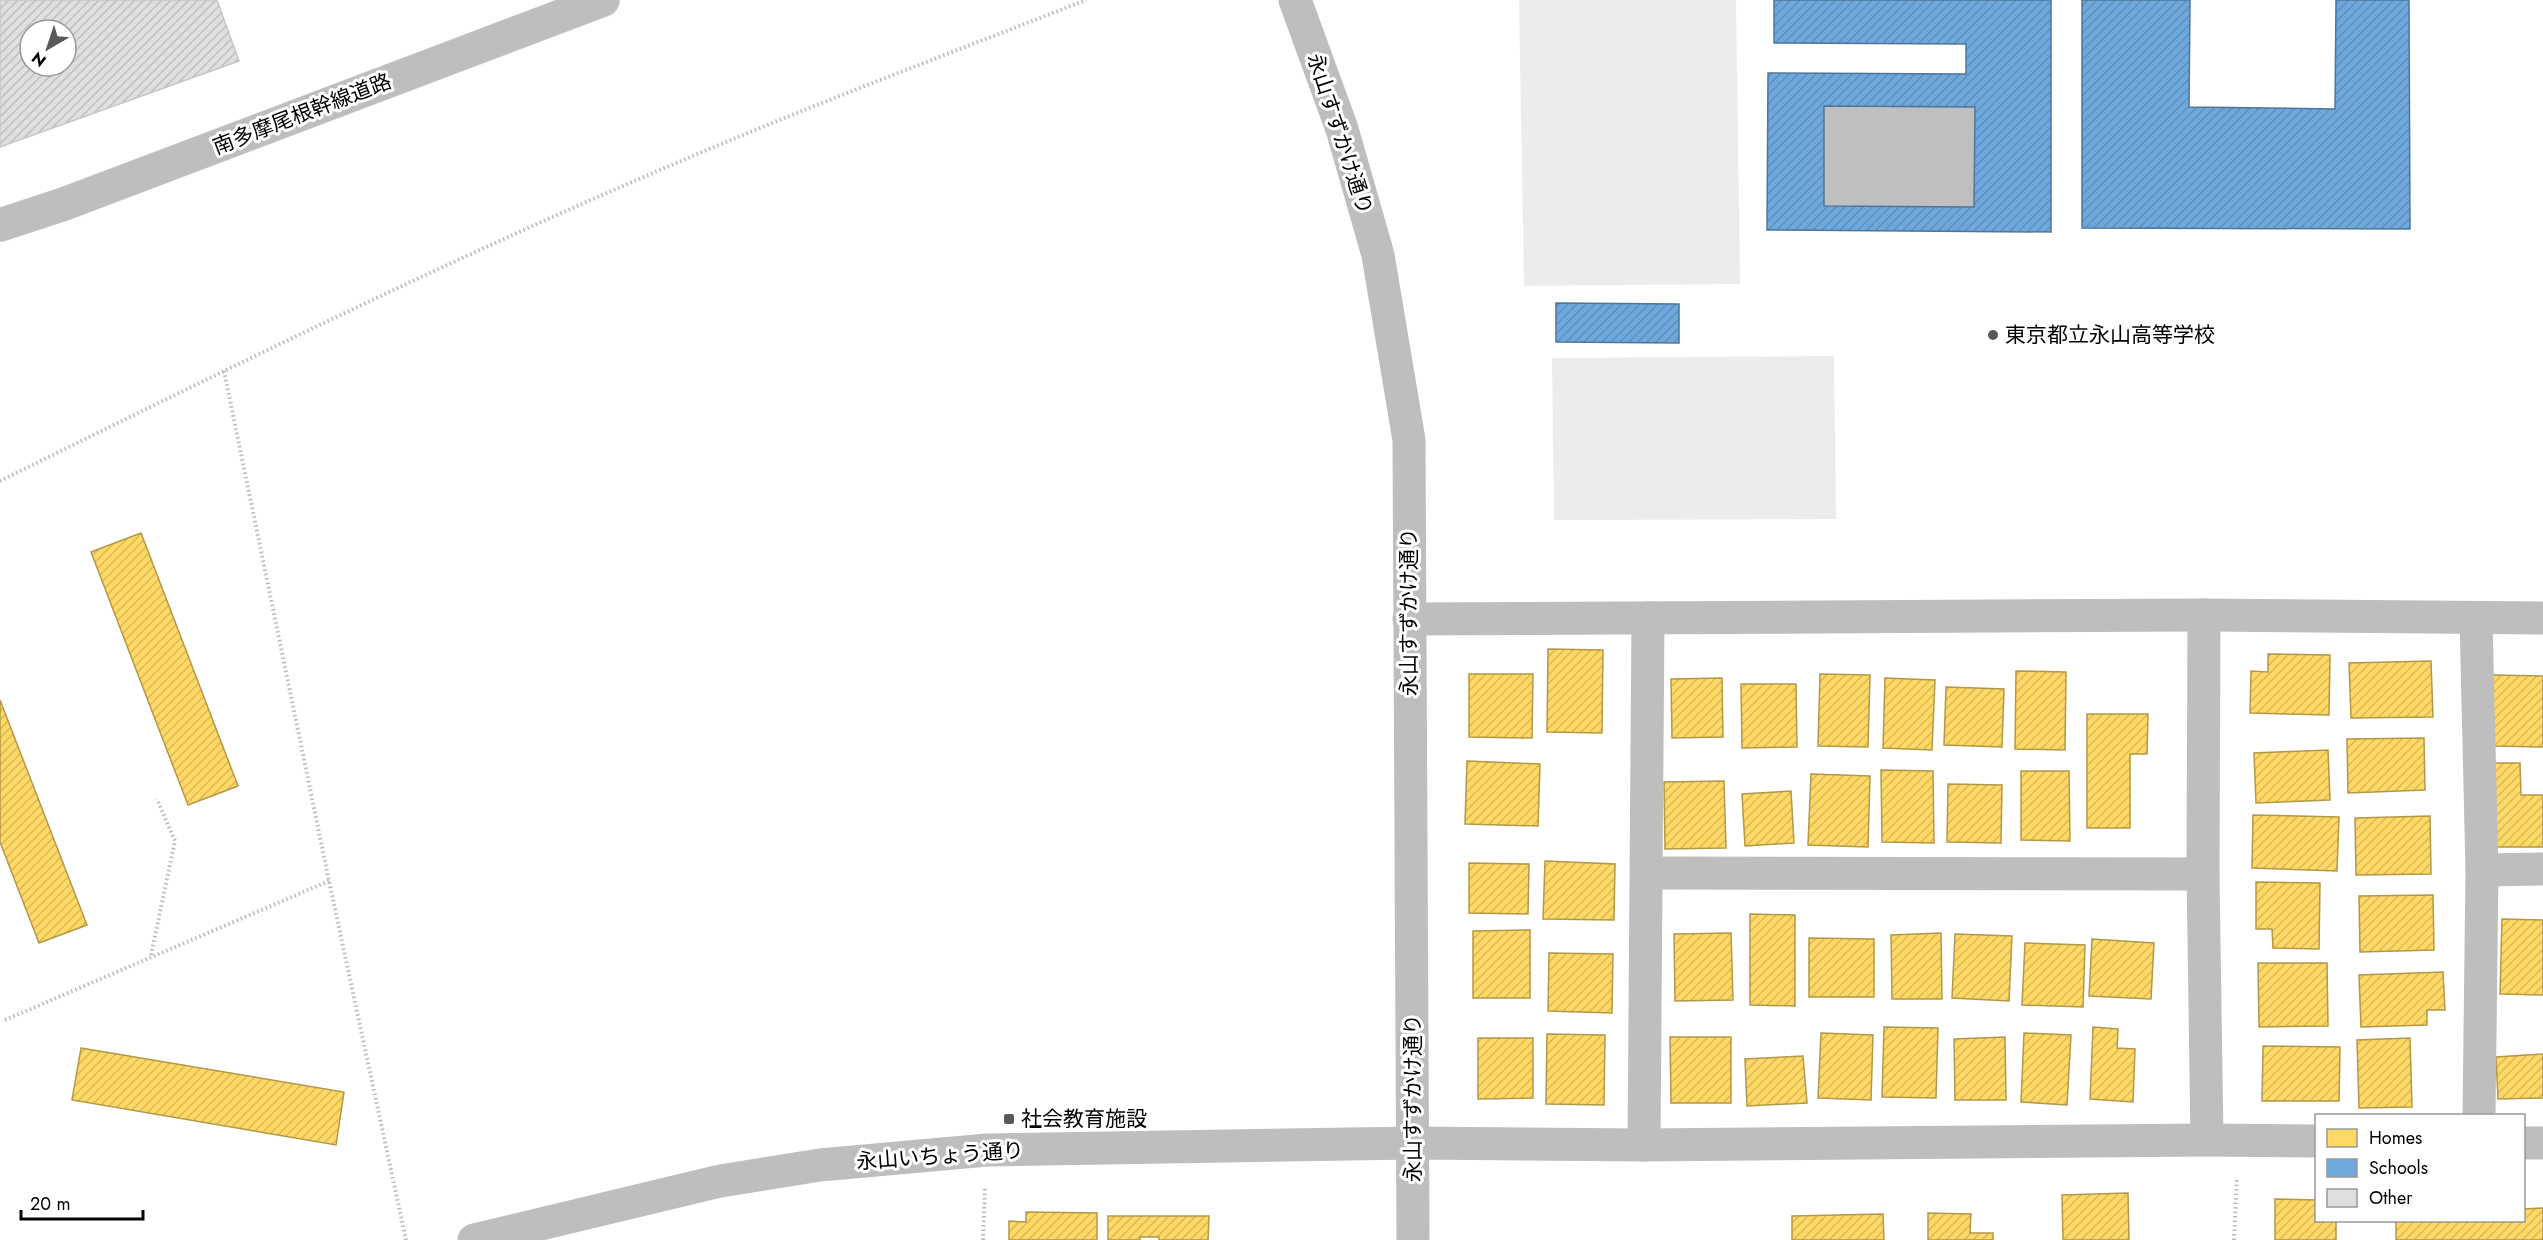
<svg xmlns="http://www.w3.org/2000/svg" width="2543" height="1240" viewBox="0 0 2543 1240" font-family="Jost,'Noto Sans JP',sans-serif">
<style>
.green{fill:#ececec}
.water{fill:#bfbfbf}
.homes{fill:url(#homes-hatch);stroke:#b29847;stroke-width:1.5}
.schools{fill:url(#schools-hatch);stroke:#4e769a;stroke-width:1.5;fill-rule:evenodd}
.building{fill:url(#building-hatch);stroke:#c7c7c7;stroke-width:1.5;fill-rule:evenodd}
.lines{fill:none;stroke-linecap:round;stroke-linejoin:round}
.major-casing{stroke:#dbdbdb;stroke-width:34}
.path{stroke:#b9b9b9;stroke-width:4;stroke-dasharray:1.5 3;stroke-linecap:butt}
.minor{stroke:#bebebe;stroke-width:33}
.major{stroke:#bebebe;stroke-width:33}
.poi-dot{fill:#595959;stroke:#fff;stroke-width:2}
.labels{text-anchor:middle;stroke-width:6;stroke-linejoin:round;paint-order:stroke}
.street-label{font-size:21px;fill:#000;stroke:#fff}
.poi-label{font-size:21px;fill:#000;stroke:#fff;text-anchor:start}
</style>
<defs>
<pattern id="homes-hatch" width="6" height="6" patternUnits="userSpaceOnUse" patternTransform="scale(1.5)"><rect width="6" height="6" fill="#ffd966"/><path d="M-1 1l2-2M0 6l6-6M5 7l2-2" fill="none" stroke="#d9b857"/></pattern>
<pattern id="schools-hatch" width="6" height="6" patternUnits="userSpaceOnUse" patternTransform="scale(1.5)"><rect width="6" height="6" fill="#6fa8dc"/><path d="M-1 1l2-2M0 6l6-6M5 7l2-2" fill="none" stroke="#5e8fbb"/></pattern>
<pattern id="building-hatch" width="6" height="6" patternUnits="userSpaceOnUse" patternTransform="scale(1.5)"><rect width="6" height="6" fill="#dfdfdf"/><path d="M-1 1l2-2M0 6l6-6M5 7l2-2" fill="none" stroke="#bebebe"/></pattern>
</defs>
<rect width="100%" height="100%" fill="#fff"/>
<g class="green">
<path d="M1519 0H1736L1740 284 1524 286Z"/>
<path d="M1834 356 1836 519 1554 520 1552 358Z"/>
</g>
<path class="water" d="M1824 106 1975 107 1974 207 1824 206Z"/>
<g class="homes">
<path d="M141 533 238 786 188 805 91 552Z"/>
<path d="M1548 649 1603 650 1602 733 1547 732Z"/>
<path d="M2268 654 2330 655 2329 715 2250 713 2251 671 2268 672Z"/>
<path d="M2431 661 2433 717 2351 718 2349 663Z"/>
<path d="M2016 671 2066 672 2065 750 2015 749Z"/>
<path d="M1469 674H1533L1532 738 1469 737Z"/>
<path d="M1820 674 1870 675 1868 747 1818 746Z"/>
<path d="M2493 675 2543 676V747L2492 746Z"/>
<path d="M1722 678 1723 737 1672 738 1671 679Z"/>
<path d="M1885 678 1935 680 1932 750 1883 748Z"/>
<path d="M1741 684H1796L1797 747 1742 748Z"/>
<path d="M1946 687 2004 689 2002 747 1944 745Z"/>
<path d="M0 700 87 925 39 943 0 842Z"/>
<path d="M2087 714H2148L2147 754H2130V828H2087Z"/>
<path d="M2424 738 2425 790 2348 793 2347 739Z"/>
<path d="M2328 750 2330 800 2256 803 2254 753Z"/>
<path d="M1467 761 1540 764 1538 826 1465 824Z"/>
<path d="M2489 763H2520L2521 795H2543V847H2489Z"/>
<path d="M1881 770 1933 771 1934 843 1882 842Z"/>
<path d="M2021 771H2069L2070 841 2021 840Z"/>
<path d="M1811 774 1870 776 1868 847 1808 845Z"/>
<path d="M1724 781 1726 848 1665 849 1664 782Z"/>
<path d="M1948 784 2002 785 2001 843 1947 842Z"/>
<path d="M1791 791 1794 843 1745 846 1742 794Z"/>
<path d="M2253 815 2339 817 2337 871 2252 868Z"/>
<path d="M2430 816 2431 874 2356 875 2355 818Z"/>
<path d="M1545 861 1615 864 1614 920 1543 919Z"/>
<path d="M1469 863 1529 864 1528 914 1469 913Z"/>
<path d="M2256 882 2320 883 2319 949 2273 948 2272 929H2256Z"/>
<path d="M2433 895 2434 950 2360 952 2359 896Z"/>
<path d="M1750 914 1795 915V1006L1750 1005Z"/>
<path d="M2502 919 2543 920V995L2500 994Z"/>
<path d="M1530 930V998H1473V931Z"/>
<path d="M1731 933 1733 1000 1675 1001 1674 934Z"/>
<path d="M1941 933 1942 999H1892L1891 935Z"/>
<path d="M1955 934 2012 936 2009 1001 1952 998Z"/>
<path d="M1809 938 1874 939V997H1809Z"/>
<path d="M2092 939 2154 943 2151 999 2089 996Z"/>
<path d="M2025 943 2085 945 2083 1007 2022 1005Z"/>
<path d="M1549 953 1613 954 1612 1013 1548 1011Z"/>
<path d="M2258 963H2327L2328 1026 2259 1027Z"/>
<path d="M2443 972 2445 1010H2427V1025L2361 1027 2359 975Z"/>
<path d="M1884 1027 1938 1028 1936 1098 1882 1097Z"/>
<path d="M2093 1027 2118 1029 2117 1048 2135 1049 2133 1102 2090 1099Z"/>
<path d="M1821 1033 1873 1035 1871 1100 1818 1098Z"/>
<path d="M2024 1033 2071 1035 2067 1105 2021 1102Z"/>
<path d="M1547 1034 1605 1035 1604 1105 1546 1104Z"/>
<path d="M1670 1037H1731V1103H1671Z"/>
<path d="M2005 1037 2006 1100H1955L1954 1039Z"/>
<path d="M1478 1038H1533V1098L1478 1099Z"/>
<path d="M2410 1038 2412 1107 2359 1108 2357 1040Z"/>
<path d="M2263 1046 2340 1047 2339 1101H2262Z"/>
<path d="M81 1048 344 1092 336 1145 72 1100Z"/>
<path d="M2543 1054V1098L2498 1099 2496 1057Z"/>
<path d="M1803 1056 1807 1103 1747 1106 1745 1059Z"/>
<path d="M2128 1193 2129 1240H2063L2062 1195Z"/>
<path d="M2275 1199 2316 1200V1220H2336V1240H2275Z"/>
<path d="M2543 1208V1240H2396V1220H2524V1209Z"/>
<path d="M1026 1212 1097 1213V1240H1009V1221L1026 1222Z"/>
<path d="M1928 1213 1971 1214 1970 1233H1993V1240H1928Z"/>
<path d="M1883 1214 1884 1240H1792V1216Z"/>
<path d="M1108 1216H1209L1208 1240H1159V1237H1140V1240H1108Z"/>
</g>
<g class="schools">
<path d="M1774 0H2051V232L1767 230 1768 73 1966 74V44L1774 43ZM1824 106 1975 107 1974 207 1824 206Z"/>
<path d="M2082 0H2190L2189 107 2335 109 2336 0H2409L2410 229 2082 228Z"/>
<path d="M1556 303 1679 304V343L1556 342Z"/>
</g>
<path class="building" d="M0 0H217L239 61 0 147ZM30 30H66V66H30Z"/>
<g class="lines">
<defs>
<path id="major" d="M0 225 64 204 603 0"/>
</defs>
<use href="#major" class="major-casing"/>
<g class="path">
<path d="M224 371 329 881 406 1240"/>
<path d="M0 481C225 370 450 259 681 161 814 104 951 53 1086 0"/>
<path d="M151 955 175 841 157 799"/>
<path d="M5 1020 329 881"/>
<path d="M983 1240 985 1187"/>
<path d="M2234 1240 2237 1178"/>
</g>
<g class="minor">
<path d="M1295 0 1342 129 1378 255 1409 440 1413 1240"/>
<path d="M2204 615 2203 874 2207 1140"/>
<path d="M1409 619 2204 615 2543 618"/>
<path d="M2476 619 2482 870 2479 1116"/>
<path d="M2482 870 2543 869"/>
<path d="M1648 873 2203 874"/>
<path d="M2524 1143H2543"/>
<path d="M1644 1145 1648 618"/>
<path d="M474 1240 720 1181 820 1165 987 1150 1414 1143 1644 1145 2207 1140 2316 1141"/>
</g>
<use href="#major" class="major"/>
</g>
<g class="poi-dot">
<circle cx="1993" cy="335" r="6"/>
<rect x="1003" y="1113" width="12" height="12" rx="3"/>
</g>
<g class="labels">
<g class="street-label">
<text transform="translate(302 114) rotate(-21)" y="7">南多摩尾根幹線道路</text>
<text transform="translate(1340 134) rotate(72)" y="7">永山すずかけ通り</text>
<text transform="translate(1409 612) rotate(-90)" y="7">永山すずかけ通り</text>
<text transform="translate(1413 1098) rotate(-90)" y="7">永山すずかけ通り</text>
<text transform="translate(940 1156) rotate(-4)" y="7">永山いちょう通り</text>
</g>
<g class="poi-label">
<text x="2005" y="342">東京都立永山高等学校</text>
<text x="1021" y="1126">社会教育施設</text>
</g>
</g>
<rect x="2315" y="1114" width="210" height="108" fill="#ffffff" stroke="#999999" stroke-width="1.5"/>
<rect x="2327" y="1129" width="30" height="18" fill="#ffd966" stroke="#999999" stroke-width="1.5"/>
<text x="2369" y="1144" font-size="18" fill="#000000">Homes</text>
<rect x="2327" y="1159" width="30" height="18" fill="#6fa8dc" stroke="#999999" stroke-width="1.5"/>
<text x="2369" y="1174" font-size="18" fill="#000000">Schools</text>
<rect x="2327" y="1189" width="30" height="18" fill="#dfdfdf" stroke="#999999" stroke-width="1.5"/>
<text x="2369" y="1204" font-size="18" fill="#000000">Other</text>
<g transform="translate(48 48) rotate(219)"><circle r="28" fill="#ffffff" stroke="#999999" stroke-width="1.5"/>
<path d="M0-4.5L10 22L0 15L-10 22Z" fill="#595959"/>
<text y="-9" font-size="16" font-weight="bold" text-anchor="middle" fill="#000000">N</text>
</g>
<path d="M21 1210v9h122v-9" fill="none" stroke="#000000" stroke-width="3"/>
<text x="30" y="1210" font-size="18" fill="#000000" stroke="#ffffff" stroke-width="4.5" paint-order="stroke">20 m</text>
</svg>
